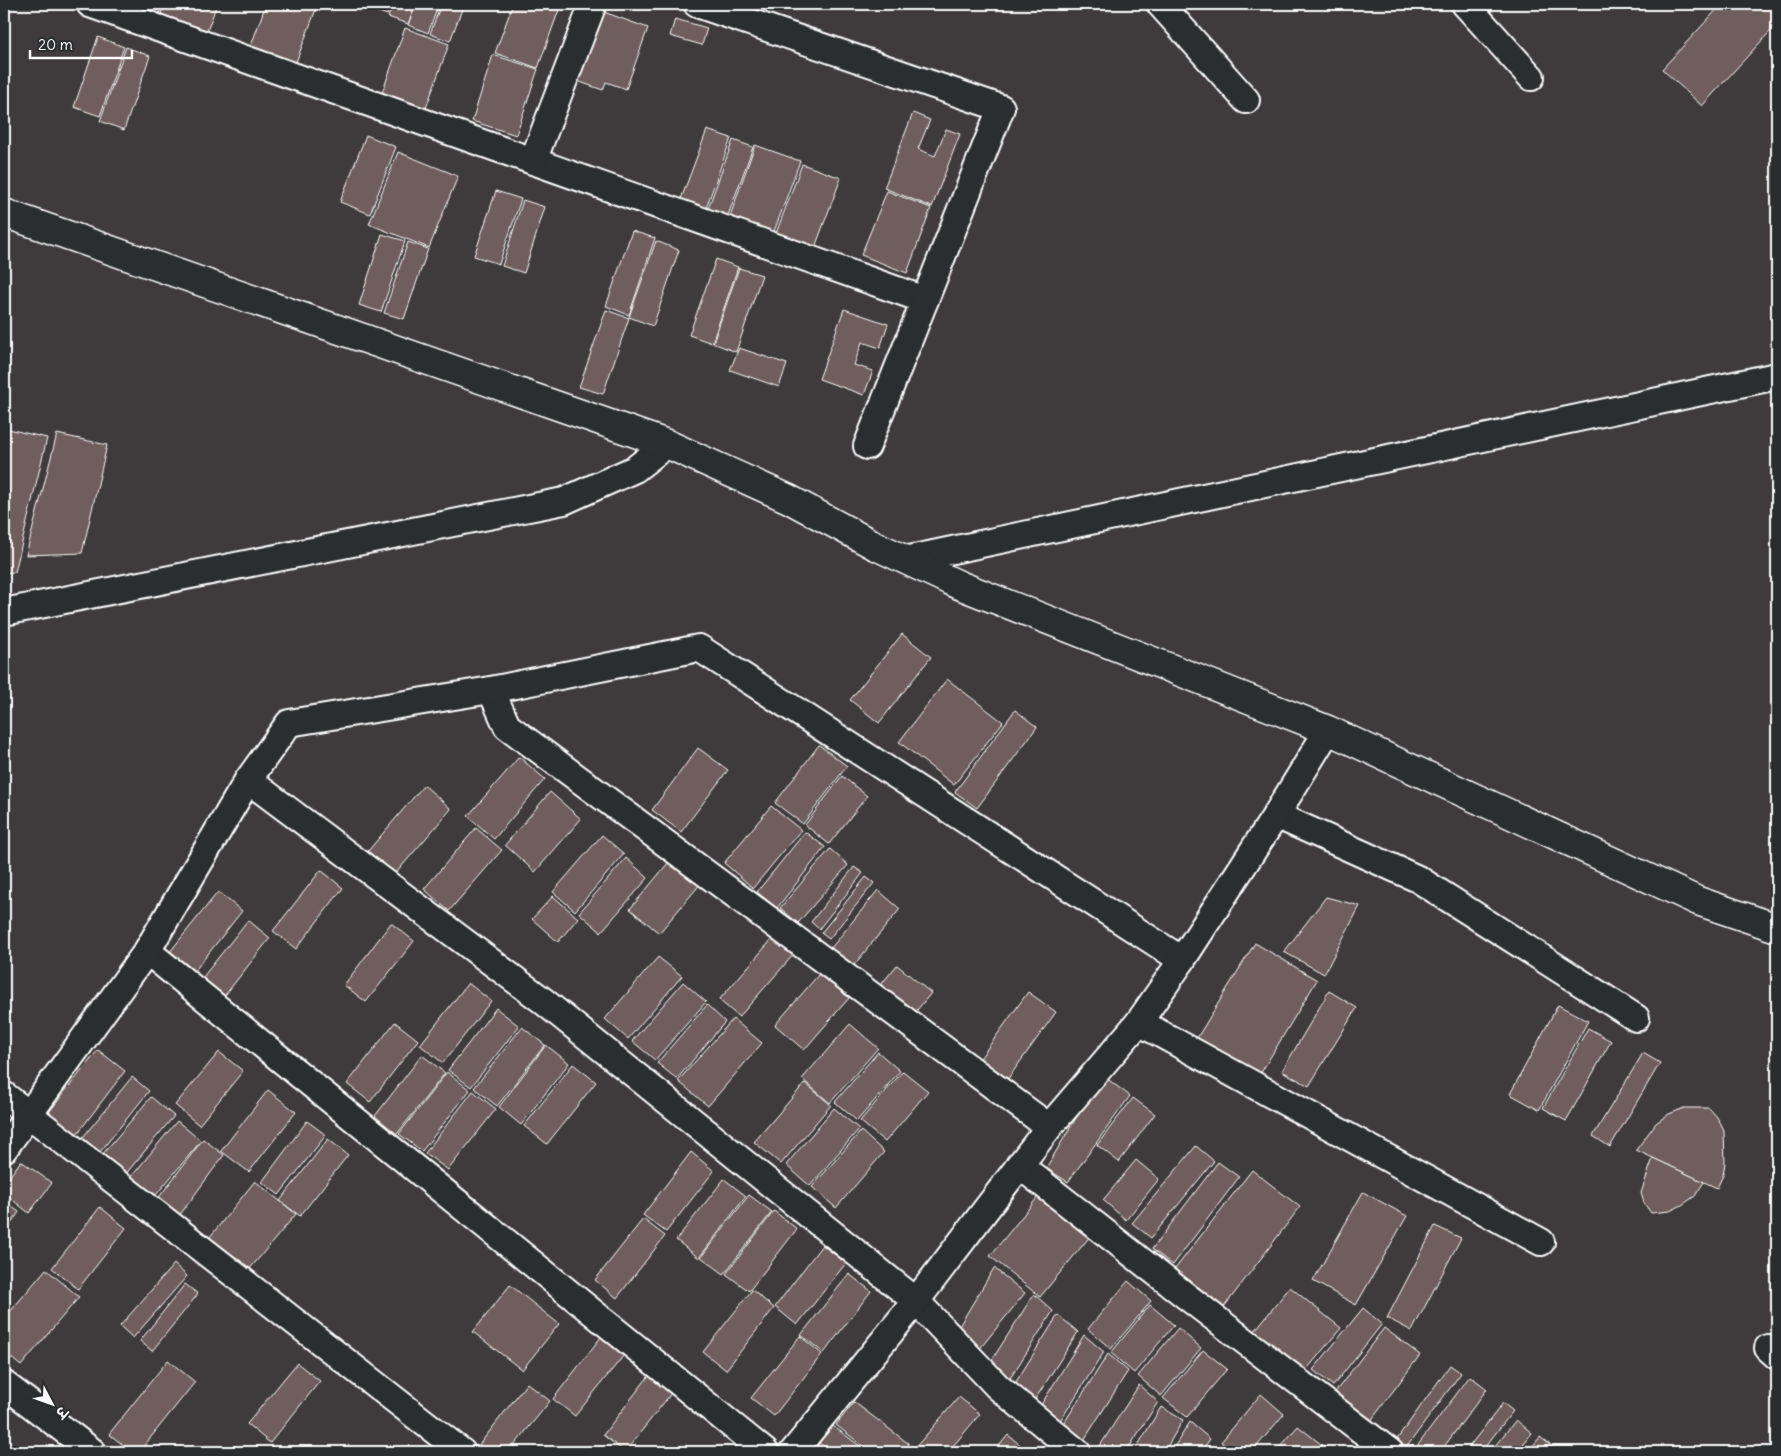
<svg xmlns="http://www.w3.org/2000/svg" width="1781" height="1456" viewBox="0 0 1781 1456" font-family="Delius,'Playpen Sans Deva',sans-serif">
<style>
.building{fill:#705d5d;stroke:#fff}
.lines{fill:none;stroke-linecap:round;stroke-linejoin:round}
.minor-casing{stroke:#fff;stroke-width:30}
.tertiary-casing{stroke:#fff;stroke-width:31}
.minor{stroke:#2a2d2e;stroke-width:26}
.tertiary{stroke:#2a2d2e;stroke-width:28}
</style>
<rect width="100%" height="100%" fill="#3f3b3c"/>
<filter id="ink" filterUnits="userSpaceOnUse"><feTurbulence type="fractalNoise" baseFrequency=".02" numOctaves="2"/><feDisplacementMap in="SourceGraphic" scale="10" xChannelSelector="R" yChannelSelector="G"/><feConvolveMatrix kernelMatrix="1 2 1 2 8 2 1 2 1" color-interpolation-filters="sRGB"/></filter>
<g filter="url(#ink)">
<g class="building">
<path d="M126 4H163L158 16Z"/>
<path d="M164 4H217L207 31 161 14Z"/>
<path d="M266 4H318L293 70 248 54Z"/>
<path d="M347 4H361L360 8Z"/>
<path d="M363 4H391L387 15 363 6Z"/>
<path d="M393 4H416L408 24 388 17Z"/>
<path d="M416 4H439L428 33 408 25Z"/>
<path d="M441 4H464L450 41 430 34Z"/>
<path d="M513 4H561L538 68 495 53Z"/>
<path d="M1722 4H1777V24L1702 106 1662 69Z"/>
<path d="M598 10 648 28 626 89 606 82 603 90 574 80Z"/>
<path d="M675 19 707 28 702 45 670 36Z"/>
<path d="M405 28 449 44 426 108 382 93Z"/>
<path d="M98 37 124 47 100 116 74 107Z"/>
<path d="M126 47 150 56 124 130 100 121Z"/>
<path d="M493 55 538 69 516 135 472 121Z"/>
<path d="M913 113 930 120 918 149 935 156 946 129 960 134 932 207 884 188Z"/>
<path d="M707 130 731 138 706 208 681 199Z"/>
<path d="M366 135 396 147 370 214 340 202Z"/>
<path d="M733 140 753 147 726 221 706 214Z"/>
<path d="M755 145 800 161 772 237 728 222Z"/>
<path d="M398 152 458 176 429 248 369 224Z"/>
<path d="M802 164 841 178 814 250 775 236Z"/>
<path d="M496 191 521 199 499 264 474 256Z"/>
<path d="M887 191 931 208 907 273 861 255Z"/>
<path d="M523 200 545 207 524 273 502 266Z"/>
<path d="M632 231 655 238 629 315 606 306Z"/>
<path d="M382 234 405 241 381 312 359 305Z"/>
<path d="M656 241 679 250 653 326 629 317Z"/>
<path d="M408 242 428 249 404 319 384 313Z"/>
<path d="M716 259 738 267 712 343 689 335Z"/>
<path d="M739 268 762 275 736 352 713 343Z"/>
<path d="M844 309 888 324 880 348 862 342 854 365 873 371 864 395 819 379Z"/>
<path d="M606 310 629 318 603 394 579 387Z"/>
<path d="M739 348 787 364 779 387 730 370Z"/>
<path d="M4 428 47 438 15 572 4 573Z"/>
<path d="M57 434 107 445 82 553 26 555Z"/>
<path d="M902 634 931 657 879 723 850 700Z"/>
<path d="M947 679 1003 722 954 785 899 742Z"/>
<path d="M1015 710 1037 727 977 808 955 792Z"/>
<path d="M819 745 847 766 803 824 775 803Z"/>
<path d="M698 748 728 770 681 832 652 810Z"/>
<path d="M519 757 545 779 494 839 468 816Z"/>
<path d="M842 776 867 796 829 844 805 825Z"/>
<path d="M424 785 451 809 395 874 368 851Z"/>
<path d="M550 792 581 819 535 872 505 845Z"/>
<path d="M771 806 801 830 753 888 724 863Z"/>
<path d="M476 828 502 850 449 911 424 889Z"/>
<path d="M805 832 825 847 777 908 757 892Z"/>
<path d="M602 835 624 854 575 911 553 892Z"/>
<path d="M830 849 848 865 798 923 780 908Z"/>
<path d="M673 857 702 882 659 933 630 909Z"/>
<path d="M626 858 648 878 601 932 579 913Z"/>
<path d="M854 867 863 873 819 929 811 922Z"/>
<path d="M321 870 343 888 296 949 273 931Z"/>
<path d="M866 877 874 883 829 939 821 933Z"/>
<path d="M878 890 900 909 849 971 827 953Z"/>
<path d="M218 892 242 911 189 978 165 958Z"/>
<path d="M553 896 578 918 558 942 532 919Z"/>
<path d="M1326 897 1360 906 1324 974 1284 952Z"/>
<path d="M248 920 270 938 222 999 199 982Z"/>
<path d="M391 923 414 941 366 1002 344 985Z"/>
<path d="M774 937 794 954 739 1017 719 1000Z"/>
<path d="M1255 943 1317 980 1259 1076 1197 1038Z"/>
<path d="M658 957 682 976 628 1039 605 1019Z"/>
<path d="M897 965 931 993 913 1015 879 987Z"/>
<path d="M820 973 849 998 804 1050 775 1025Z"/>
<path d="M683 982 706 1002 655 1060 632 1041Z"/>
<path d="M468 983 491 1001 443 1063 420 1045Z"/>
<path d="M1329 991 1357 1008 1309 1086 1282 1071Z"/>
<path d="M1028 992 1056 1012 1007 1080 979 1060Z"/>
<path d="M707 1005 725 1022 677 1079 657 1063Z"/>
<path d="M1558 1005 1588 1021 1539 1110 1510 1094Z"/>
<path d="M496 1008 519 1026 471 1087 448 1070Z"/>
<path d="M733 1019 762 1043 708 1106 678 1081Z"/>
<path d="M395 1022 418 1040 370 1102 347 1084Z"/>
<path d="M850 1024 878 1048 830 1103 802 1079Z"/>
<path d="M522 1027 545 1045 497 1106 474 1088Z"/>
<path d="M1588 1028 1611 1041 1566 1121 1543 1108Z"/>
<path d="M546 1045 569 1063 521 1125 499 1107Z"/>
<path d="M98 1050 125 1071 74 1138 46 1116Z"/>
<path d="M219 1052 243 1071 199 1125 175 1105Z"/>
<path d="M878 1052 900 1071 857 1121 835 1102Z"/>
<path d="M1643 1053 1660 1063 1610 1147 1593 1136Z"/>
<path d="M422 1055 445 1073 397 1134 375 1116Z"/>
<path d="M573 1064 596 1082 547 1144 524 1126Z"/>
<path d="M903 1071 928 1091 885 1142 860 1121Z"/>
<path d="M447 1072 470 1090 422 1151 399 1134Z"/>
<path d="M1102 1075 1130 1096 1068 1182 1046 1168Z"/>
<path d="M132 1077 149 1091 96 1157 79 1142Z"/>
<path d="M805 1083 831 1105 781 1164 754 1142Z"/>
<path d="M268 1090 296 1112 249 1172 221 1151Z"/>
<path d="M473 1091 496 1109 448 1170 425 1153Z"/>
<path d="M151 1097 174 1116 124 1176 101 1156Z"/>
<path d="M1133 1098 1155 1114 1119 1162 1097 1145Z"/>
<path d="M834 1108 859 1129 810 1186 786 1165Z"/>
<path d="M1684 1108H1709L1717 1117 1724 1131 1725 1163 1723 1175 1717 1188 1636 1150 1656 1123 1669 1114Z"/>
<path d="M177 1121 201 1141 150 1202 127 1182Z"/>
<path d="M307 1121 326 1135 279 1195 262 1182Z"/>
<path d="M861 1131 884 1152 836 1208 812 1187Z"/>
<path d="M203 1139 224 1155 179 1216 157 1200Z"/>
<path d="M328 1139 348 1155 300 1216 280 1201Z"/>
<path d="M1196 1146 1214 1161 1151 1238 1132 1223Z"/>
<path d="M691 1152 714 1171 666 1232 643 1215Z"/>
<path d="M1653 1158 1704 1182 1695 1196 1682 1205 1670 1211 1651 1213 1644 1203 1641 1193Z"/>
<path d="M1136 1160 1159 1179 1126 1220 1103 1200Z"/>
<path d="M21 1161 52 1183 29 1213 4 1193V1184Z"/>
<path d="M1218 1162 1239 1177 1173 1265 1152 1249Z"/>
<path d="M1252 1170 1300 1207 1224 1307 1175 1269Z"/>
<path d="M724 1179 746 1196 699 1258 676 1240Z"/>
<path d="M255 1181 296 1214 248 1271 209 1238Z"/>
<path d="M1042 1192 1092 1234 1040 1297 990 1256Z"/>
<path d="M1363 1192 1407 1216 1356 1305 1313 1281Z"/>
<path d="M749 1195 772 1212 724 1274 701 1257Z"/>
<path d="M4 1201 19 1212 4 1234Z"/>
<path d="M100 1207 126 1228 78 1289 52 1268Z"/>
<path d="M774 1211 797 1229 749 1291 726 1274Z"/>
<path d="M643 1219 665 1236 617 1298 595 1280Z"/>
<path d="M1435 1226 1461 1238 1412 1331 1387 1318Z"/>
<path d="M822 1245 846 1263 797 1325 775 1307Z"/>
<path d="M174 1264 187 1276 133 1338 120 1326Z"/>
<path d="M994 1268 1025 1293 978 1351 955 1333Z"/>
<path d="M46 1269 79 1297 21 1366 4 1352V1319Z"/>
<path d="M849 1274 871 1291 824 1353 801 1335Z"/>
<path d="M1128 1281 1151 1301 1111 1349 1088 1329Z"/>
<path d="M185 1284 198 1294 152 1351 140 1341Z"/>
<path d="M510 1285 559 1324 522 1370 473 1332Z"/>
<path d="M1290 1287 1341 1328 1303 1374 1253 1333Z"/>
<path d="M752 1290 774 1308 726 1370 703 1352Z"/>
<path d="M1034 1294 1053 1311 1009 1380 990 1363Z"/>
<path d="M1150 1305 1174 1325 1134 1373 1111 1353Z"/>
<path d="M1363 1308 1382 1324 1333 1386 1313 1370Z"/>
<path d="M1058 1315 1078 1332 1034 1401 1014 1385Z"/>
<path d="M1178 1328 1201 1348 1161 1396 1138 1376Z"/>
<path d="M1384 1328 1420 1355 1370 1422 1333 1395Z"/>
<path d="M1084 1335 1104 1352 1060 1421 1041 1405Z"/>
<path d="M800 1336 822 1354 774 1416 751 1398Z"/>
<path d="M601 1337 624 1355 575 1416 553 1399Z"/>
<path d="M1203 1350 1227 1369 1187 1417 1163 1398Z"/>
<path d="M1108 1354 1128 1371 1084 1440 1064 1423Z"/>
<path d="M168 1360 195 1382 139 1452H132L109 1434Z"/>
<path d="M297 1363 320 1381 270 1443 247 1424Z"/>
<path d="M1450 1365 1461 1373 1403 1452 1393 1445Z"/>
<path d="M651 1373 673 1391 625 1452 603 1435Z"/>
<path d="M1470 1376 1487 1389 1440 1452H1419L1415 1449Z"/>
<path d="M527 1383 550 1401 509 1452H488L479 1445Z"/>
<path d="M1139 1385 1158 1402 1126 1452H1096Z"/>
<path d="M1261 1394 1284 1414 1252 1452H1233L1221 1442Z"/>
<path d="M959 1397 980 1414 948 1452H918L914 1449Z"/>
<path d="M854 1402 909 1444 902 1452H871L836 1425Z"/>
<path d="M1503 1403 1513 1411 1481 1452H1465Z"/>
<path d="M1161 1407 1183 1420 1164 1452H1134Z"/>
<path d="M1516 1420 1532 1433 1517 1452H1490Z"/>
<path d="M1190 1422 1210 1439 1201 1452H1171Z"/>
<path d="M833 1426 868 1452H831L819 1443Z"/>
<path d="M1298 1426 1322 1445 1316 1452H1276Z"/>
<path d="M1008 1435 1029 1452H994Z"/>
<path d="M1540 1437 1559 1452H1528Z"/>
<path d="M817 1444 828 1452H811Z"/>
<path d="M1323 1445 1333 1452H1317Z"/>
<path d="M1210 1446 1216 1452H1206Z"/>
</g>
<g class="lines">
<defs>
<g id="minor">
<path d="M90 4 925 300"/>
<path d="M697 4 1001 108 867 446"/>
<path d="M1160 4 1246 100"/>
<path d="M1465 4 1531 77"/>
<path d="M533 161 593 4"/>
<path d="M905 560 1777 376"/>
<path d="M4 612 564 501 635 469 667 444"/>
<path d="M491 690 507 726 1049 1127"/>
<path d="M248 780 542 1000 916 1301 998 1387 1077 1452"/>
<path d="M1276 815 1418 879 1636 1018"/>
<path d="M147 951 765 1452"/>
<path d="M1139 1022 1541 1242"/>
<path d="M4 1095 462 1452"/>
<path d="M4 1149 147 951 248 780 289 723 491 690 699 648 1182 960"/>
<path d="M1019 1165 1186 1296 1390 1452"/>
<path d="M1768 1348 1777 1356"/>
<path d="M4 1384 93 1452"/>
<path d="M793 1452 916 1301 1049 1127 1139 1022 1182 960 1276 815 1328 730"/>
</g>
<path id="tertiary" d="M4 213 667 444 789 499 874 545 959 585 1328 730 1698 901 1777 928"/>
</defs>
<use href="#minor" class="minor-casing"/>
<use href="#tertiary" class="tertiary-casing"/>
<use href="#minor" class="minor"/>
<use href="#tertiary" class="tertiary"/>
</g>
</g>
<rect width="1781" height="1456" fill="none" stroke="#2a2d2e" stroke-width="20"/>
<rect x="10" y="10" width="1761" height="1436" fill="none" stroke="#fff" stroke-width="2" filter="url(#ink)"/>
<g transform="translate(52 1404) rotate(131)" stroke="#2a2d2e" stroke-width="4" paint-order="stroke">
<path d="M0-4L9 19L0 12L-9 19Z" fill="#ffffff"/>
<text y="-8" font-size="14" font-weight="bold" text-anchor="middle" fill="#ffffff">उ</text>
</g>
<path d="M30 50v8h102v-8" fill="none" stroke="#ffffff" stroke-width="2.5"/>
<text x="38" y="50" font-size="15" fill="#ffffff" stroke="#2a2d2e" stroke-width="4" paint-order="stroke">20 m</text>
</svg>
